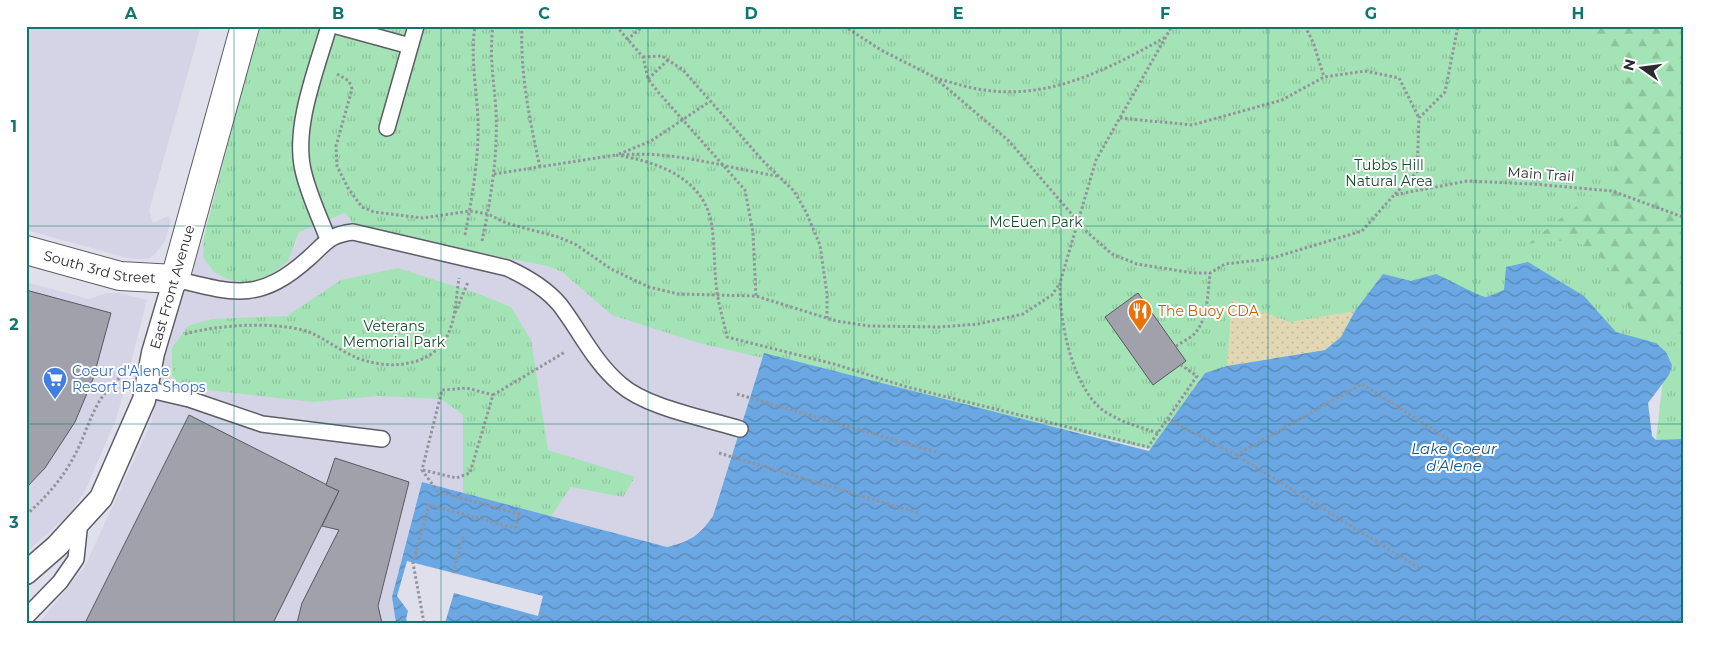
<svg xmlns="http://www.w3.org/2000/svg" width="1709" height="649" viewBox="0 0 1709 649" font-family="Montserrat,sans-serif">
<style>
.built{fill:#d4d4e6}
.grass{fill:url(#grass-tufts)}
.forest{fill:url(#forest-firs)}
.sand{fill:url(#sand-dots)}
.water{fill:url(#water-waves)}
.pier{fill:#e0e0ec}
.building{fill:#a1a1ac;stroke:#585863}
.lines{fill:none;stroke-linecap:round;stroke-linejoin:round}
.service-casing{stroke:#5d5d67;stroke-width:18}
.pedestrian-casing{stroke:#5d5d67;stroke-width:25}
.tertiary-casing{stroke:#5d5d67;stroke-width:30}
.path{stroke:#93939c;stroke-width:3;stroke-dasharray:2.5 2.5;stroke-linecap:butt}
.service{stroke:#fff;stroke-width:15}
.pedestrian{stroke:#fff;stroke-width:22}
.tertiary{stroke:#fff;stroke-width:28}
.grid{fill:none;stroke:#0f766e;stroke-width:1;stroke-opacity:0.55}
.labels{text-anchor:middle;stroke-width:4;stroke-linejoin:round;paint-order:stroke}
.park-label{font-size:14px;fill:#154e2b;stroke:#fff}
.street-label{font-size:14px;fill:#2a2a2f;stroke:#fff}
.food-label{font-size:14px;fill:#c56008;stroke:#fff;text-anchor:start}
.shop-label{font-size:14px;fill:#366cbe;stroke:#fff;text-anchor:start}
.water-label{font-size:15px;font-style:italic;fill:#13578e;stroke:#fff}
.neatline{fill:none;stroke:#0f766e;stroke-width:2}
.grid-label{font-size:16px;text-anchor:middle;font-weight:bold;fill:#0f766e}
</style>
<defs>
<pattern id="grass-tufts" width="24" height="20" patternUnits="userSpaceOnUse" patternTransform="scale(1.25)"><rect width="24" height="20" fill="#a4e3b5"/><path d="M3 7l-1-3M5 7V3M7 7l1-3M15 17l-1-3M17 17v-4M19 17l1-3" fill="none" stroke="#8dc39c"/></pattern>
<pattern id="forest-firs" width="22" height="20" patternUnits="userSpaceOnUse" patternTransform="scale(1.25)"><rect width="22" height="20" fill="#a4e3b5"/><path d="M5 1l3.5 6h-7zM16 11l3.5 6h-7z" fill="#8dc39c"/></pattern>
<pattern id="sand-dots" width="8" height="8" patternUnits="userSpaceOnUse" patternTransform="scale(1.25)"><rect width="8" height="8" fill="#e1d8b3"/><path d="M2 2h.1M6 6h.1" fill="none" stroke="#c1ba9a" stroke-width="1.8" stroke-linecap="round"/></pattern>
<pattern id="water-waves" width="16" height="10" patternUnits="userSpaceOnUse" patternTransform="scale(1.25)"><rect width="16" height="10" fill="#6aa7e3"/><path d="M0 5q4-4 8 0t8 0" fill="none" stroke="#5788b8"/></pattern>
</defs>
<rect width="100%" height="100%" fill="#e0e0ec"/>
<g class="built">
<path d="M26 26H201L149 211 153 223 168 216 171 221 165 241 155 254 148 259H131L26 230Z"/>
<path d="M345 213 349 220 391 235 547 266 562 272 577 285 763 357 713 516 702 532 685 542 667 547 422 482 392 597 396 623H39L85 566 151 423 158 376 176 311 204 236 203 257 295 246 299 232Z"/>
<path d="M26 282 89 299 107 293H119L147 300 117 417 85 491 69 515 26 552Z"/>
</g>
<g class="grass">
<path d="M259 26H1683V445L1656 440 1666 352 1411 319 1205 373 1158 451 699 343 612 315 562 272 547 266 391 235 354 225 345 213 299 232 288 261 273 273 251 283 230 280 214 272 203 257 204 236Z"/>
<path d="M398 268 479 294 511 307 531 340 548 450 635 477 623 497 571 487 551 516 463 493V415L441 399 378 396 313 402 181 387 172 375V348L188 326 212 319 287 316 341 280Z"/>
</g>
<path class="forest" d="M1584 26H1683V346C1674 329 1653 326 1636 322 1606 264 1604 230 1528 244L1610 180 1616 164 1613 134 1625 81Z"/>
<path class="sand" d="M1232 300 1290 322 1355 311 1341 337 1324 350 1227 366Z"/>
<path class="water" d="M1528 262 1584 296 1616 332 1656 343 1666 352 1672 365 1669 375 1648 403 1652 436 1656 440 1683 439V623H396L392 597 422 482 667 547C691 541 699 536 713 516L764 353 1149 451 1205 373 1227 366 1325 350 1341 337 1355 311 1383 274 1411 281 1436 274C1445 278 1481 297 1486 297 1491 296 1499 292 1504 290L1506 267Z"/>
<path class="pier" d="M407 561 543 596 538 616 454 593 445 623H408L406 619 408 611 397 596Z"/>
<g class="building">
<path d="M26 290 111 313 93 379 75 422 45 468 26 488Z"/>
<path d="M1138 293 1186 361 1153 385 1105 317Z"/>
<path d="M189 415 339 491 273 623H85Z"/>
<path d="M335 458 409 482 378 606 382 623H297L302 603 339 530 322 526 339 491 326 485Z"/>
</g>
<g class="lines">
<defs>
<g id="service">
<path d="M337 26 410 46"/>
<path d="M387 128 416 26"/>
<path d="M328 239C319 216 308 193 303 170 293 126 317 68 329 26"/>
<path d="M175 279C235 294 260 302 309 258 326 243 328 235 353 232L507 268C527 277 546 288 560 305 580 331 594 362 620 384 647 408 705 418 740 429"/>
<path d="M146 389 189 399 262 424 382 439"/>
<path d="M26 617 60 582 76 559 80 521"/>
</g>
<path id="pedestrian" d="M26 573 57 546 101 498 144 400 153 353 175 279"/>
<g id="tertiary">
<path id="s1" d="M26 250 120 276 175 279 245 26"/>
</g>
</defs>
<use href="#service" class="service-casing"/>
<use href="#pedestrian" class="pedestrian-casing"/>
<use href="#tertiary" class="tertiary-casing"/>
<g class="path">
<path d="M522 26C520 75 530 121 540 168"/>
<path d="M616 26 643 57 648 79 659 93 745 190 753 233 756 296"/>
<path d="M844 26 881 50 934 77 1009 141 1087 232 1112 254 1137 264 1193 273H1210L1225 264 1269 259 1362 231 1394 195 1467 181 1533 184 1612 191 1683 217"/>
<path d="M1305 26 1313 42 1324 77"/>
<path d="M627 40 643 26"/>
<path d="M643 57 662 56 683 70 764 162 794 191 806 212 820 245 827 294V318"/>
<path d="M337 74 349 81 352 89 336 146 337 166 348 188 362 207 374 212 423 218 470 211 488 214 506 223 558 237 575 244 611 269 649 287 678 294 756 296 836 321 869 326 940 327 978 324 1023 314 1052 295 1060 283"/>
<path d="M935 78C951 82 968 88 984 90 1051 100 1110 68 1166 37"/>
<path d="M648 79 668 60"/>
<path d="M1120 118 1192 125 1282 100 1324 77 1365 71 1399 78 1419 118"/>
<path d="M619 154 651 141 709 102"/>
<path d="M616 155C659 162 706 179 712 227 715 249 714 271 717 292 719 307 724 322 727 337L834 364 907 387 1148 447 1197 376 1181 365"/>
<path d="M622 155C672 150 728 168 777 176"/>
<path d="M494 174 616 155"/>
<path d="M1395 194 1417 172 1419 118 1445 92 1458 26"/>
<path d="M465 235C472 197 479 160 478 121 477 89 470 59 475 26"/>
<path d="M482 241C491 198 498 155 496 111 494 82 489 55 493 26"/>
<path d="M455 313 468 282"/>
<path d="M185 334C217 325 273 321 306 331 323 337 337 349 353 356 382 370 429 369 446 338 456 321 456 297 459 278"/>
<path d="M1176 346C1182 342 1191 338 1195 333 1208 319 1208 290 1210 273"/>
<path d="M737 394 939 453"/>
<path d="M1168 419 1236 455 1421 569"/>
<path d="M1158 433C1139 427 1121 422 1104 411 1072 388 1059 320 1060 283L1096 160 1172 26"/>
<path d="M719 453 918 513"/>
<path d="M1236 455 1362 384 1487 464"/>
<path d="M423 470 456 478 470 473 493 395 565 352"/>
<path d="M26 515C44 499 59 483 71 462 91 428 89 403 122 376"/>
<path d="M453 573 464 535"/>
<path d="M424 623 413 563 429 505 515 528 520 514 438 492 422 470 442 390 467 388 493 395"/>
</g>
<use href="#service" class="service"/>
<use href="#pedestrian" class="pedestrian"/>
<use href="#tertiary" class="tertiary"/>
</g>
<path class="grid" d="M234 26V623M441 26V623M648 26V623M854 26V623M1061 26V623M1268 26V623M1475 26V623M26 226H1683M26 424H1683"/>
<defs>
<symbol id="restaurant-pin" viewBox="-11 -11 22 30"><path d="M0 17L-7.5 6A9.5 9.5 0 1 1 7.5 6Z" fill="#e8710a" stroke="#fff"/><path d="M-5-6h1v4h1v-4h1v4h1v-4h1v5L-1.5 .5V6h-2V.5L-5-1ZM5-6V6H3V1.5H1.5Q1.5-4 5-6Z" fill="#fff"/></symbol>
<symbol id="supermarket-pin" viewBox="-11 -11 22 30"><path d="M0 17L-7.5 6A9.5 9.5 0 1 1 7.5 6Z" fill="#3f7fe0" stroke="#fff"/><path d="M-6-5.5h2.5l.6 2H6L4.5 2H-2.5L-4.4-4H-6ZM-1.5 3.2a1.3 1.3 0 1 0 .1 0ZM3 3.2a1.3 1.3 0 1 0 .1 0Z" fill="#fff"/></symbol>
</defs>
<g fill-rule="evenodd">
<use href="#restaurant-pin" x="1126" y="297" width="28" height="38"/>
<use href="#supermarket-pin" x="41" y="365" width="28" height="38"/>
</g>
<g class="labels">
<g class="park-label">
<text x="1389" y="170">Tubbs Hill<tspan x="1389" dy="16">Natural Area</tspan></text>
<text x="1036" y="227">McEuen Park</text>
<text x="394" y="331">Veterans<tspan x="394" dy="16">Memorial Park</tspan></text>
</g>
<g class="street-label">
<text transform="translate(1541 174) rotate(4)" y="5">Main Trail</text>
<text dy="5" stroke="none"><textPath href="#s1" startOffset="76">South 3rd Street</textPath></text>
<text transform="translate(172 287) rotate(-74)" y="5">East Front Avenue</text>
</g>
<g class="food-label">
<text x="1158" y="316">The Buoy CDA</text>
</g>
<g class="shop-label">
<text x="72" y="376">Coeur d'Alene<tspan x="72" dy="16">Resort Plaza Shops</tspan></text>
</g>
<g class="water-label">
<text x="1454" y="454">Lake Coeur<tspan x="1454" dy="17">d'Alene</tspan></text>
</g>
</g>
<rect width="1709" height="649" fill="none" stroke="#ffffff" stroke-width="55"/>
<g transform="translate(1642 68) rotate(284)" stroke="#ffffff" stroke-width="4" paint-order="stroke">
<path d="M0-4L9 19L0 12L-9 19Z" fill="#2a2a2f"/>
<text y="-8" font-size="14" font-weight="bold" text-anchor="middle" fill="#2a2a2f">N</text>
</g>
<rect x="28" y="28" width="1654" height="594" class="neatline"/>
<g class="grid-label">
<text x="131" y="19">A</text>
<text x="338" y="19">B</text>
<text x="544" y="19">C</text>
<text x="751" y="19">D</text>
<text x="958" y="19">E</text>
<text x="1165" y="19">F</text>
<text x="1371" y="19">G</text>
<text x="1578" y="19">H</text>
<text x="14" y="132">1</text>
<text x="14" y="330">2</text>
<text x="14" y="528">3</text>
</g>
</svg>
